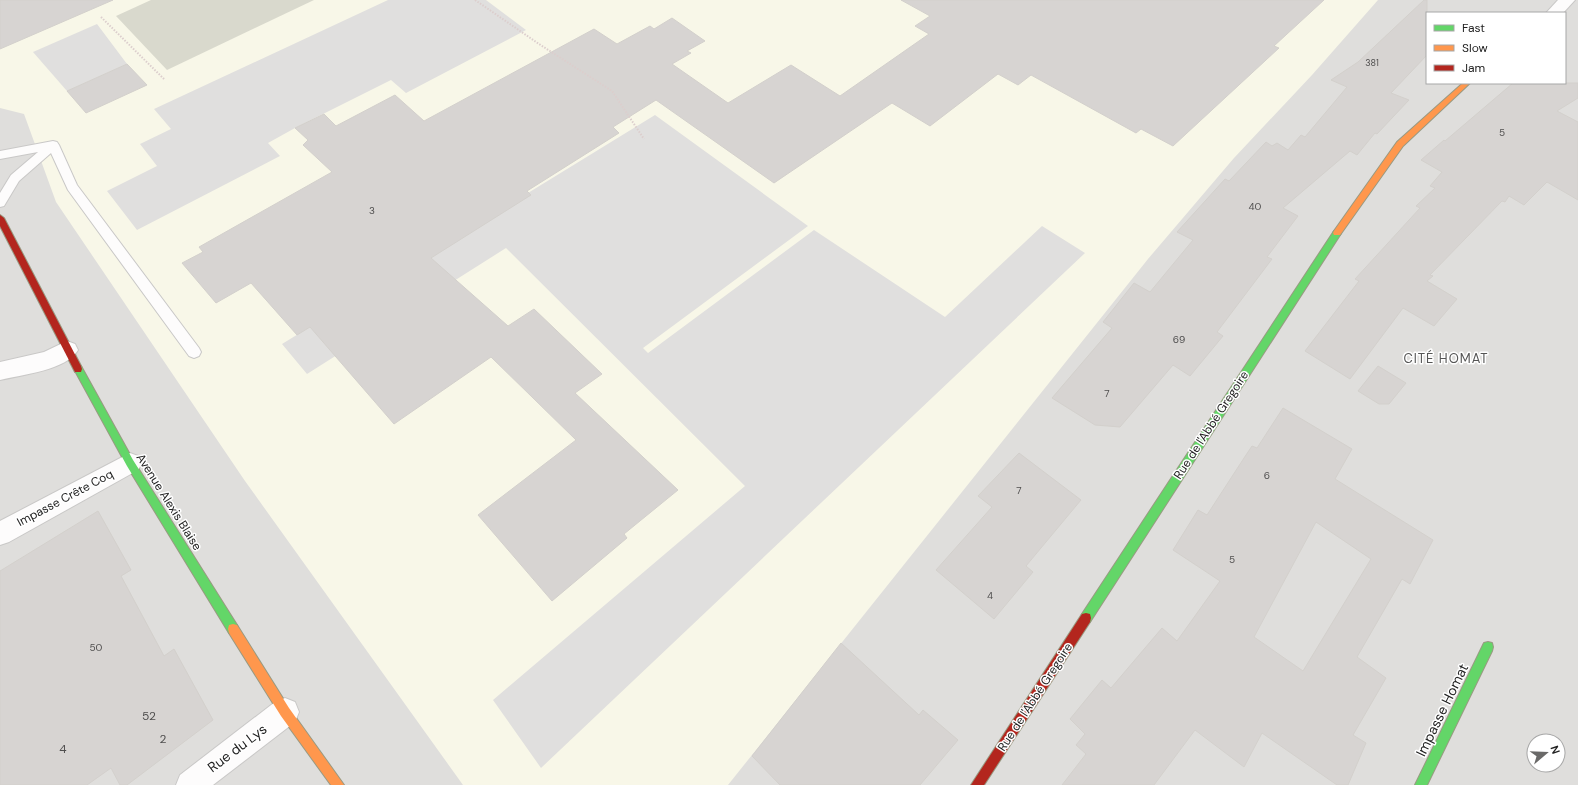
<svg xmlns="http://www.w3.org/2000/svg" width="1578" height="785" viewBox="0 0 1578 785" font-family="'DM Sans',sans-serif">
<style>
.residential{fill:#dfdedc;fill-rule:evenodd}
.education{fill:#f8f7e8}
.construction{fill:#d9d9cd}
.parking{fill:#e0dfde}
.building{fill:#d7d4d2;stroke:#d3d0cc;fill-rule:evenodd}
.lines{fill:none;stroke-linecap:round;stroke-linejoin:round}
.lane-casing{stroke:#c9c8c7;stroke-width:2}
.street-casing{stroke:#c9c8c7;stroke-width:2}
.fast-casing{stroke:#999a82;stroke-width:2}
.slow-casing{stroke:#999a82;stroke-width:2}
.jam-casing{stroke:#999a82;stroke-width:2}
.path{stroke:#dccecd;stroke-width:2;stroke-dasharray:1.5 1.5;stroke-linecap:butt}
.lane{fill:#fdfcfc;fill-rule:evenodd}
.street{fill:#fdfcfc;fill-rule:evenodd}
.fast{fill:#63d668;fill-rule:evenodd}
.slow{fill:#ff974d;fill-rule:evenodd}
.jam{fill:#b3261e;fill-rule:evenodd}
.labels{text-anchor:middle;stroke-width:3;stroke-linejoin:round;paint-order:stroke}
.far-number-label{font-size:9px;fill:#4f4e4e}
.number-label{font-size:10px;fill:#4f4e4e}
.street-label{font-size:12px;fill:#222;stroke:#fff}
.near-number-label{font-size:12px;fill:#4f4e4e}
.neighbourhood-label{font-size:13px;letter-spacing:1px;fill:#555;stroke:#fff}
.near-street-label{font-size:14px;fill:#222;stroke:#fff}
</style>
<rect width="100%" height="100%" fill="#f0eeeb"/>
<path class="residential" d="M0 0H1578V785H0ZM1427 13H1565V83H1427ZM1534 741H1558V765H1534Z"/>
<path class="education" d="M0 0H1378L1312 75 1234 158 1148 259 728 785H463L245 481 56 202 24 114 0 108Z"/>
<path class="construction" d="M151 0H314L167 70 116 16Z"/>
<g class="parking">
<path d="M388 0H486L526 30 406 93 391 80 295 128 268 143 280 156 137 230 107 191 157 166 140 144 171 129 154 109Z"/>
<path d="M97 24 127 64 67 91 33 52Z"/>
<path d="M655 115 808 226 643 348 648 353 814 230 945 317 1042 226 1085 253 541 768 493 700 745 486 506 248 307 374 282 344Z"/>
</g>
<g class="building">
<path d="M0 0H113L0 49Z"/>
<path d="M901 0H1324L1274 46 1279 48 1173 146 1141 129 1136 133 1031 75 1018 85 998 74 930 126 892 103 774 183 656 100 613 127 619 133 527 191 531 195 431 258 508 326 534 309 602 374 575 393 678 490 624 534 627 538 552 601 478 515 576 440 491 357 394 424 310 327 297 335 251 283 216 303 182 263 203 252 199 247 332 172 303 145 308 140 295 128 324 114 336 126 395 95 424 121 594 29 617 44 650 26 654 29 672 18 705 41 687 51 691 53 672 64 728 103 791 65 840 96 929 34 915 26 930 16Z"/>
<path d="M1424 0H1427V55L1391 93 1409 100 1377 134 1375 133 1357 155 1350 151 1283 208 1298 216 1267 257 1272 259 1217 332 1223 336 1190 376 1173 365 1120 427 1095 425 1052 398 1112 328 1103 322 1134 283 1150 292 1193 240 1177 232 1225 179 1229 181 1266 142 1272 146 1277 143 1288 150 1301 135 1305 137 1347 87 1331 80 1358 62Z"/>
<path d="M127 64 147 85 86 113 67 91Z"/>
<path d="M1513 83H1578V98L1557 111 1578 122V200L1547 182 1524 205 1509 196 1505 202 1502 201 1430 275 1433 276 1427 281 1457 299 1434 326 1403 308 1350 379 1305 351 1359 281 1355 279 1420 208 1416 206 1435 188 1430 186 1442 172 1421 160 1444 140 1445 141Z"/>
<path d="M1378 366 1406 383 1389 404H1379L1358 391Z"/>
<path d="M1283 408 1352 449 1335 479 1433 540 1410 584 1402 579 1357 657 1386 678 1353 735 1366 743 1348 785H1337L1262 733 1244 767 1195 730 1154 785H1062L1086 754 1076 745 1085 734 1070 719 1102 680 1111 688 1162 628 1177 641 1220 581 1173 550 1198 510 1207 515 1244 458 1252 446 1257 448ZM1316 522 1371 559 1303 671 1254 637Z"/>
<path d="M1019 453 1081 500 1026 566 1033 572 994 619 936 570 992 507 978 496Z"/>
<path d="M98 511 131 570 121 576 164 656 174 649 213 720 127 785H120L111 768 87 785H0V571Z"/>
<path d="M841 643 919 715 923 710 958 740 920 785H780L752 756Z"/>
</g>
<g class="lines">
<defs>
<path id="lane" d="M53 141 57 142 59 145 77 185 199 348 201 352 199 356 194 358 189 356 68 190 51 153 19 181 4 206 0 207V193L11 175 38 152 0 159V151Z"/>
<g id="street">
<path d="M1558 0H1575L1563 13H1546Z"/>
<path d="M67 341 75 344 78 350C67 370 21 375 0 380V362L44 352Z"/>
<path d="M130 453 138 456 142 463 138 470 9 542 0 545V521Z"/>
<path d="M285 698 295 702 299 712 295 722 213 785H176L180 775 275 702Z"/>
</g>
<g id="fast">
<path d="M1337 230 1340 231 1341 233 1340 235 1090 622 1086 623 1082 622 1081 618 1082 614 1334 231Z"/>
<path d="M78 365 81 366 133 460 237 625 238 629 237 633 233 634 229 633 127 466 74 369 75 366Z"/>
<path d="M1488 642 1492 643 1493 647 1492 651 1427 785H1415L1484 643Z"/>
</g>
<g id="slow">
<path d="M1463 83H1470L1403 146 1340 235H1334L1333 233 1334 231 1397 142Z"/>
<path d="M233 624 237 625 289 708 344 785H331L281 716 229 633 228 629 229 625Z"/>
</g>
<g id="jam">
<path d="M0 215 4 218 81 366 82 369 81 372H75L0 226Z"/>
<path d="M1086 613 1090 614 1091 618 1090 622 984 785H971L1082 614Z"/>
</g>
</defs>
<use href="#lane" class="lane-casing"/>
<use href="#street" class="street-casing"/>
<use href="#fast" class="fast-casing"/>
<use href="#slow" class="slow-casing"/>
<use href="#jam" class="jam-casing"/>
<g class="path">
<path d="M475 0 539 44 612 91 644 139"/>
<path d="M101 17 165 80"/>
</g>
<use href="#lane" class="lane"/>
<use href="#street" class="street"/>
<use href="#fast" class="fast"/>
<use href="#slow" class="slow"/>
<use href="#jam" class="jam"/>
</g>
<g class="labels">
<g class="far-number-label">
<text x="1372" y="66">381</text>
</g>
<g class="number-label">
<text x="1502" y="136">5</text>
<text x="1255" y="210">40</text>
<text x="372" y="214">3</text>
<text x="1179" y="343">69</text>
<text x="1107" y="397">7</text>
<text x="1267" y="479">6</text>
<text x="1019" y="494">7</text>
<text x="1232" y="563">5</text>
<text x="990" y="599">4</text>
<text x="96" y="651">50</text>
</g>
<g class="street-label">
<text transform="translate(1211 425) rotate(-57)" y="4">Rue de l'Abbé Gregoire</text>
<text transform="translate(65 498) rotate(-28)" y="4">Impasse Crête Coq</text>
<text transform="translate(169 502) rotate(58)" y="4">Avenue Alexis Blaise</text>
<text transform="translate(1035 697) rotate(-57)" y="4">Rue de l'Abbé Gregoire</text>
</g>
<g class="near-number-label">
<text x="149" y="720">52</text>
<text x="163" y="743">2</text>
<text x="63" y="753">4</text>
</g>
<g class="neighbourhood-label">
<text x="1446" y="363">CITÉ HOMAT</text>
</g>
<g class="near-street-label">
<text transform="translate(1442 710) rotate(-64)" y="5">Impasse Homat</text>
<text transform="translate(237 748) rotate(-37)" y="5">Rue du Lys</text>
</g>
</g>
<rect x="1426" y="12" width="140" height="72" fill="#ffffff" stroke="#a7a7a7"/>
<rect x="1434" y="25" width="20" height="6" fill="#63d668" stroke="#a7a7a7"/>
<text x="1462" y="32" font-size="12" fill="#222222">Fast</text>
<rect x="1434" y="45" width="20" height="6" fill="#ff974d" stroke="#a7a7a7"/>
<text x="1462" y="52" font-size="12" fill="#222222">Slow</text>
<rect x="1434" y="65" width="20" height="6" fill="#b3261e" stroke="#a7a7a7"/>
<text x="1462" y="72" font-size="12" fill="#222222">Jam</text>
<g transform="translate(1546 753) rotate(71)"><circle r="19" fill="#ffffff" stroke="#a7a7a7"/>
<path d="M0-3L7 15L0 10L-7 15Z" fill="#6a6968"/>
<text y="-6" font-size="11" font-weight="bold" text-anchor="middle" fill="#222222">N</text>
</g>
</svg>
